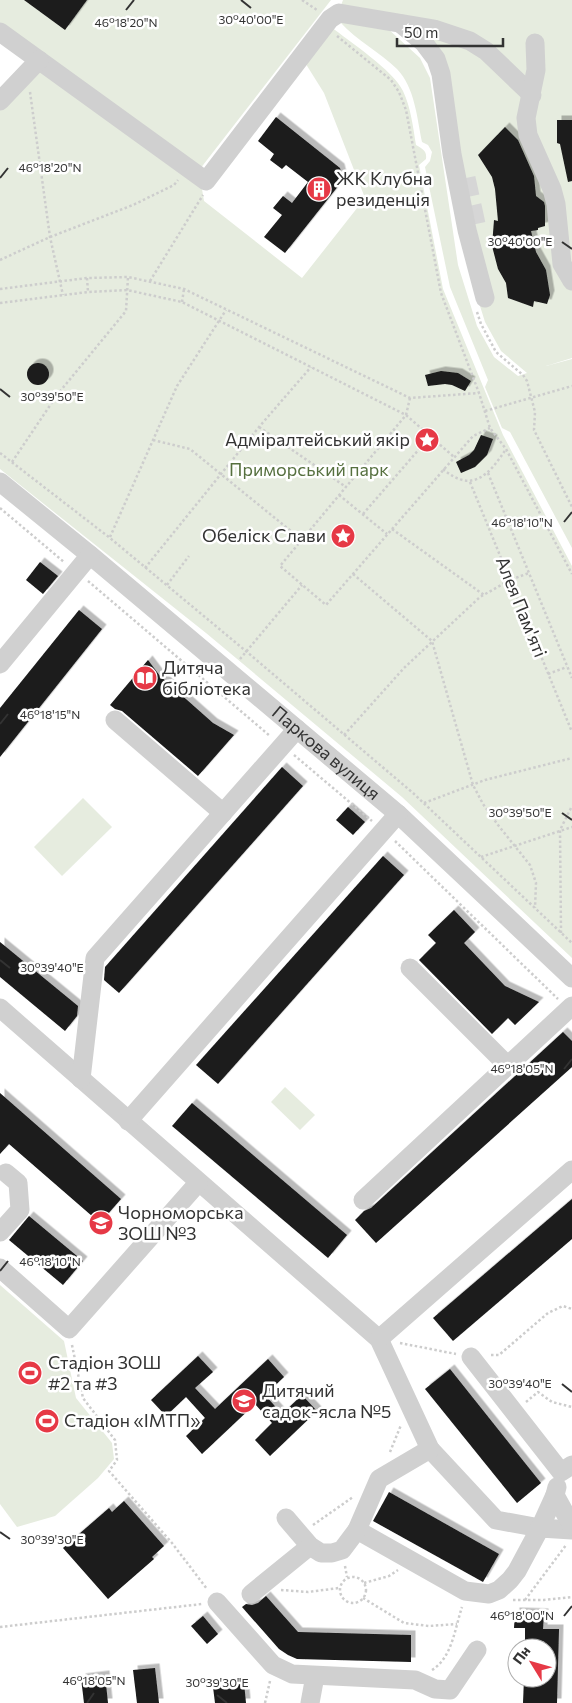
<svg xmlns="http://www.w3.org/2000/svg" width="572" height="1703" viewBox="0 0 572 1703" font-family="Commissioner,sans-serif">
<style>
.green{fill:#e6ecdf}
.building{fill:#1a1a1a;filter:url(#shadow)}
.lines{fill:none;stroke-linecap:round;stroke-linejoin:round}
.minor-tunnel{stroke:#d6d6d6;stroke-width:19;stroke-dasharray:19 9;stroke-linecap:butt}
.path{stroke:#cdcdcd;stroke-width:2.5;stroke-dasharray:2.5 2.5;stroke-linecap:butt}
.minor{stroke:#d0d0d0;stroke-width:19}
.ticks{fill:none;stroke:#333;stroke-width:2}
.labels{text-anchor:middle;stroke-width:5;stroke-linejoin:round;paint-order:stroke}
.poi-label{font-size:18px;fill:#333;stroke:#fff;text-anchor:start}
.park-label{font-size:18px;fill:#56703f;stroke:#fff}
.street-label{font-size:18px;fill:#333;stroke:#fff}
.ticks-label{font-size:12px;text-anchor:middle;fill:#333;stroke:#fff;stroke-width:5;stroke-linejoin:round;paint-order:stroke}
</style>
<defs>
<filter id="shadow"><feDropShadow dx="4.5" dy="-4.5" stdDeviation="0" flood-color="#0004"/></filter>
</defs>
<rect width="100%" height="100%" fill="#fff"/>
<g class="green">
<path d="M0 0H331L200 169 0 24Z"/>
<path d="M343 0H572V358L546 366 572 359V548L510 432 502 428 485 387 488 380 450 287 425 167 430 161 432 152 428 145 422 142C417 118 415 88 397 69 380 52 357 41 340 22L386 27 420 58 430 78 458 265 477 326 494 357 518 376 527 373 501 351 485 322 466 261 435 68 391 16 340 8Z"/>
<path d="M330 26C350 42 393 70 403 91 411 108 413 127 416 145 423 149 427 151 426 159L419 165 443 289 503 435 572 566V958L402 797 206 633 0 469V103L40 66 201 183 204 201 302 278 365 198 324 93 299 53Z"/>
<path d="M83 798 112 827 62 876 34 847Z"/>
<path d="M285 1087 315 1115 300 1130 271 1102Z"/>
<path d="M0 1285 64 1341 76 1398 112 1443 114 1459 98 1478 55 1516 17 1527 0 1504Z"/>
</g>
<g class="building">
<path d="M24 0H87L65 30Z"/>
<path d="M276 117 340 168 343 180 285 253 264 237 282 215 273 208 283 196 292 203 308 182 286 165 282 169 270 160 274 154 258 141Z"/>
<path d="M557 120H572V181L568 182 560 144 557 143Z"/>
<path d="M505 127 518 140 534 176 536 196 544 202 545 206V226L538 228V230L531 231 536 252 546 270 550 295 547 304 534 301 533 307 508 298 506 283 498 269 492 246 494 220 498 221 495 189 492 177 478 155Z"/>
<circle cx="38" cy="374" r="11"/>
<path d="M441 371 458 373 471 381 465 391 452 385 445 384 428 386 425 375Z"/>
<path d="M481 435 493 439 487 455 475 467 461 473 456 462 469 455 474 450Z"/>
<path d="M40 562 58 576 43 594 26 580Z"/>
<path d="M79 610 102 629 0 757V708Z"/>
<path d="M148 660 160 676 213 723 234 735 198 776 122 711 115 709 110 705Z"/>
<path d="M282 767 303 786 119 993 104 980 105 967Z"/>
<path d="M348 807 365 822 353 835 336 820Z"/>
<path d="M383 856 404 875 218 1084 196 1065Z"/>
<path d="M454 910 475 932 464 943 505 986 539 1002 515 1025 508 1018 492 1034 419 960 436 943 428 935Z"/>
<path d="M0 942 78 1006 77 1016 65 1031 0 977Z"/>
<path d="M563 1032 572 1041V1067L376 1243 355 1220 364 1211 371 1208Z"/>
<path d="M0 1093 121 1199 100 1223 9 1144 0 1154Z"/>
<path d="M192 1103 347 1235 328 1258 172 1126Z"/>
<path d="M572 1199V1239L453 1341 433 1318Z"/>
<path d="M29 1216 83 1261 63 1285 9 1240Z"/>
<path d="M198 1356 213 1372 195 1388 215 1409 268 1359 284 1377 265 1395 282 1414 302 1395 317 1411 270 1456 255 1440 272 1423 255 1404 202 1454 186 1436 205 1418 186 1397 166 1416 151 1400Z"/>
<path d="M450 1369 541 1483 517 1503 425 1389Z"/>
<path d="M389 1492 499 1554 483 1582 373 1521Z"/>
<path d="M124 1501 164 1546 152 1557 154 1559 108 1599 63 1548 109 1508 112 1512Z"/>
<path d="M266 1596 298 1632 411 1635V1662L297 1659 288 1655 279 1649 242 1607 246 1604 252 1605 258 1603Z"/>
<path d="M515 1612 544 1613 543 1629H559L557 1703H523L524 1678H547V1648H525V1628H514Z"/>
<path d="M203 1616 218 1634 207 1644 191 1626Z"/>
<path d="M155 1668 159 1703H137L133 1670Z"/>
<path d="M105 1675 108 1703H84L81 1678Z"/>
<path d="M244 1683 246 1703H215L213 1687Z"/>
</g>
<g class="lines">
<path class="minor-tunnel" d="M466 178 476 224"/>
<g class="path">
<path d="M302 0 317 10"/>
<path d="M337 36 391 80 399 92 406 110 441 293 479 393 490 428 506 449 572 574"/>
<path d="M30 92 50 237 63 295"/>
<path d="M0 260 50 237 133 205 174 185 178 180"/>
<path d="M87 278 88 292"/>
<path d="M150 281 203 195"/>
<path d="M0 289 87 278 128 277 184 289 410 398 479 393"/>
<path d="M182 302 184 289"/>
<path d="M0 303 88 292 127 290 182 302 406 415 454 457"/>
<path d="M477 312 481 324 496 352 523 375 527 381 535 412 534 430 572 507"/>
<path d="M410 398 406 415 280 566 326 605 473 436 490 428"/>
<path d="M485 411 572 386"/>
<path d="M259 427 346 487"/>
<path d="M153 440 190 449 302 540"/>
<path d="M421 445 426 432"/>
<path d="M0 453 110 538 247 652 413 793 572 943"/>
<path d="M12 462 57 395 126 311 128 277"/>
<path d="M443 469C472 494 489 475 506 449"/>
<path d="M488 473 572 678"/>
<path d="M470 482 572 732"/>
<path d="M339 495 387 534"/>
<path d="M0 508 64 562"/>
<path d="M363 514 421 447 434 439"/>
<path d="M392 529 484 595"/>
<path d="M110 537 177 386 226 310"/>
<path d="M145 568 259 427 311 367"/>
<path d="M353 574 432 641 473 785 483 804 498 825 530 865 536 883 535 908"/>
<path d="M88 581 270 736"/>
<path d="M167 585 189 556"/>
<path d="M240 659 302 585"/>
<path d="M548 674 567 667"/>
<path d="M344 735 404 668 480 597 510 580 529 573"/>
<path d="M294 755 372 821"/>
<path d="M424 803 485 780 572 758"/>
<path d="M395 841 558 999"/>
<path d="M481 857 572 827"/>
<path d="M561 933 560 830 572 806"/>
<path d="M400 1343 456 1354"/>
<path d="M72 1345 83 1398 115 1440 117 1460 109 1471 172 1543 207 1589"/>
<path d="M491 1355H499L548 1313 563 1306 572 1309"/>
<path d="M526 1402 538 1392 552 1402 572 1407"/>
<path d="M390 1452 401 1425"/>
<path d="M313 1525 353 1497"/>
<path d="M345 1566 347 1577"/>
<circle cx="353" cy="1590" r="13"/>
<path d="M364 1583 389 1576 398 1570"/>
<path d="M281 1590 308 1592 339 1588"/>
<path d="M363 1598 404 1623 429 1626 457 1624"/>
<path d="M513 1600H544L572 1597"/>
<path d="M525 1600 566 1545"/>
<path d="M0 1627 202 1604"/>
<path d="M432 1670C452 1658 455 1628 462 1607"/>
<path d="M265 1703 270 1681"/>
</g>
<g class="minor">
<path d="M401 24 424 43 436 59 441 74 452 154 467 230 485 298"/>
<path d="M0 32 206 181 330 19 339 13 434 29 470 41 486 51 532 95"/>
<path d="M535 43 536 70 526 118 528 135 552 189 556 204 562 264 572 281"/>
<path d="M0 101 39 60"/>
<path id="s1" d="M0 482 90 555 398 814 572 978"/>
<path d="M0 664 90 555"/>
<path d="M115 720 223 813"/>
<path d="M410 968 508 1066"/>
<path d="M0 1008 379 1339 430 1449 496 1520 540 1528 555 1495"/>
<path d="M81 1079 95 958 297 729"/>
<path d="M128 1121 398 814"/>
<path d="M363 1200 572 1006"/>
<path d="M0 1232 20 1210 18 1183 6 1173"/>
<path d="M0 1268 69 1329 198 1183"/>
<path d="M379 1339 572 1170"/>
<path d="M471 1357 561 1472 572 1465"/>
<path d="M430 1449 379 1479 357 1530 465 1591 489 1594 499 1590 510 1580 517 1571 540 1528 572 1530"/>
<path d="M557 1487 555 1495 572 1526"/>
<path d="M286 1518 310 1546 321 1553H332L342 1550 357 1530"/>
<path d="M251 1594 310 1546"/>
<path d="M217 1602 273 1665 292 1674 415 1680 435 1689 450 1690 477 1650"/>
<path d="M310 1703 315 1676"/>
</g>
</g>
<path class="ticks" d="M241 0 251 8M126 10 134 0M0 178 8 168M562 242 572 249M0 389 10 397M564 522 572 512M0 724 8 714M562 813 572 820M0 960 10 968M564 1069 572 1059M0 1271 8 1261M562 1384 572 1392M0 1532 10 1539M564 1616 572 1606M217 1695 227 1703M87 1703 94 1693"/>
<defs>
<symbol id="building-disc" viewBox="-11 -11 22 22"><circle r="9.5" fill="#e63946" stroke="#fff"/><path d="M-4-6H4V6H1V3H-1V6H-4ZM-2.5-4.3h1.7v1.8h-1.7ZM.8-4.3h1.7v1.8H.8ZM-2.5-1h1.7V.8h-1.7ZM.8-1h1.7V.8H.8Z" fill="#fff"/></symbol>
<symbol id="sight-disc" viewBox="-11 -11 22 22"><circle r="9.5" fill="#e63946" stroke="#fff"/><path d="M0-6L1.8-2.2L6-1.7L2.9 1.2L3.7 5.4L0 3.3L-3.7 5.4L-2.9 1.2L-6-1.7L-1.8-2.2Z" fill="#fff"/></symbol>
<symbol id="library-disc" viewBox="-11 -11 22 22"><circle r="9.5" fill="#e63946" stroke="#fff"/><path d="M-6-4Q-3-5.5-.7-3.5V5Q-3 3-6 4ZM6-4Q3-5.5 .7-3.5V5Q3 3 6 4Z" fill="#fff"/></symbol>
<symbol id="school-disc" viewBox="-11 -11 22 22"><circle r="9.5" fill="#e63946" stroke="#fff"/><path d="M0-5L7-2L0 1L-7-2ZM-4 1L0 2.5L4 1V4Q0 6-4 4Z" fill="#fff"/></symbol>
<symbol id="stadium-disc" viewBox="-11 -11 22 22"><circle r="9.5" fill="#e63946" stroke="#fff"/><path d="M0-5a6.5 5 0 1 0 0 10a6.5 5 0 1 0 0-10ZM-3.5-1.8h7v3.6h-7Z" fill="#fff"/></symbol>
</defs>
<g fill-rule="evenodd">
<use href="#building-disc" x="305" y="175" width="28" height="28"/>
<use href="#sight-disc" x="413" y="426" width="28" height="28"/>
<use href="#sight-disc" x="329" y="522" width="28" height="28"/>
<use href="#library-disc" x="131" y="664" width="28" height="28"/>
<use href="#school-disc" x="87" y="1209" width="28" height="28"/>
<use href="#stadium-disc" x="16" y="1359" width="28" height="28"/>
<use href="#school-disc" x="230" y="1387" width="28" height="28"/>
<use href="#stadium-disc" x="33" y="1407" width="28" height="28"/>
</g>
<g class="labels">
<g class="poi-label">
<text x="336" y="185">ЖК Клубна<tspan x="336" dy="21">резиденція</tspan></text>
<text x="410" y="446" text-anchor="end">Адміралтейський якір</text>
<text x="326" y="542" text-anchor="end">Обеліск Cлави</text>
<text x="162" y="674">Дитяча<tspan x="162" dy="21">бібліотека</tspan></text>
<text x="118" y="1219">Чорноморська<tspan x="118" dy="21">ЗОШ №3</tspan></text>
<text x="48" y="1369">Стадіон ЗОШ<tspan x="48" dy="21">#2 та #3</tspan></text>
<text x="262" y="1397">Дитячий<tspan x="262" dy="21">садок-ясла №5</tspan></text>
<text x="64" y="1427">Стадіон «ІМТП»</text>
</g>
<g class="park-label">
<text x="309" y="476">Приморський парк</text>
</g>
<g class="street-label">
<text transform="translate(521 607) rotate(68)" y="6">Алея Пам'яті</text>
<text dy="6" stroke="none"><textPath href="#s1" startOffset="424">Паркова вулиця</textPath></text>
</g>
</g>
<g class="ticks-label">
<text x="251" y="24">30°40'00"E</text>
<text x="126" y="27">46°18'20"N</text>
<text x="50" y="172">46°18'20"N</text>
<text x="520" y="246">30°40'00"E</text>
<text x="52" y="401">30°39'50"E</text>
<text x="522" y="527">46°18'10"N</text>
<text x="50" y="719">46°18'15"N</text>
<text x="520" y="817">30°39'50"E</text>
<text x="52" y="972">30°39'40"E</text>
<text x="522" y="1073">46°18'05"N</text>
<text x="50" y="1266">46°18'10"N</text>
<text x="520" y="1388">30°39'40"E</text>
<text x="52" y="1544">30°39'30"E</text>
<text x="522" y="1620">46°18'00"N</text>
<text x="94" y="1685">46°18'05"N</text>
<text x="217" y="1687">30°39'30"E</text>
</g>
<g transform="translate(532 1663) rotate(307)"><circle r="24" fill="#ffffff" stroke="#adadad"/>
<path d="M0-4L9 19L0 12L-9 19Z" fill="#e63946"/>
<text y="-8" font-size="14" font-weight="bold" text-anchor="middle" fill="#333333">Пн</text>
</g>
<path d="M397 38v8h106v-8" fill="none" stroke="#333333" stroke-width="2.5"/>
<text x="404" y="38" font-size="15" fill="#333333" stroke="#ffffff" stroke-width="4" paint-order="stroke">50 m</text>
</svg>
